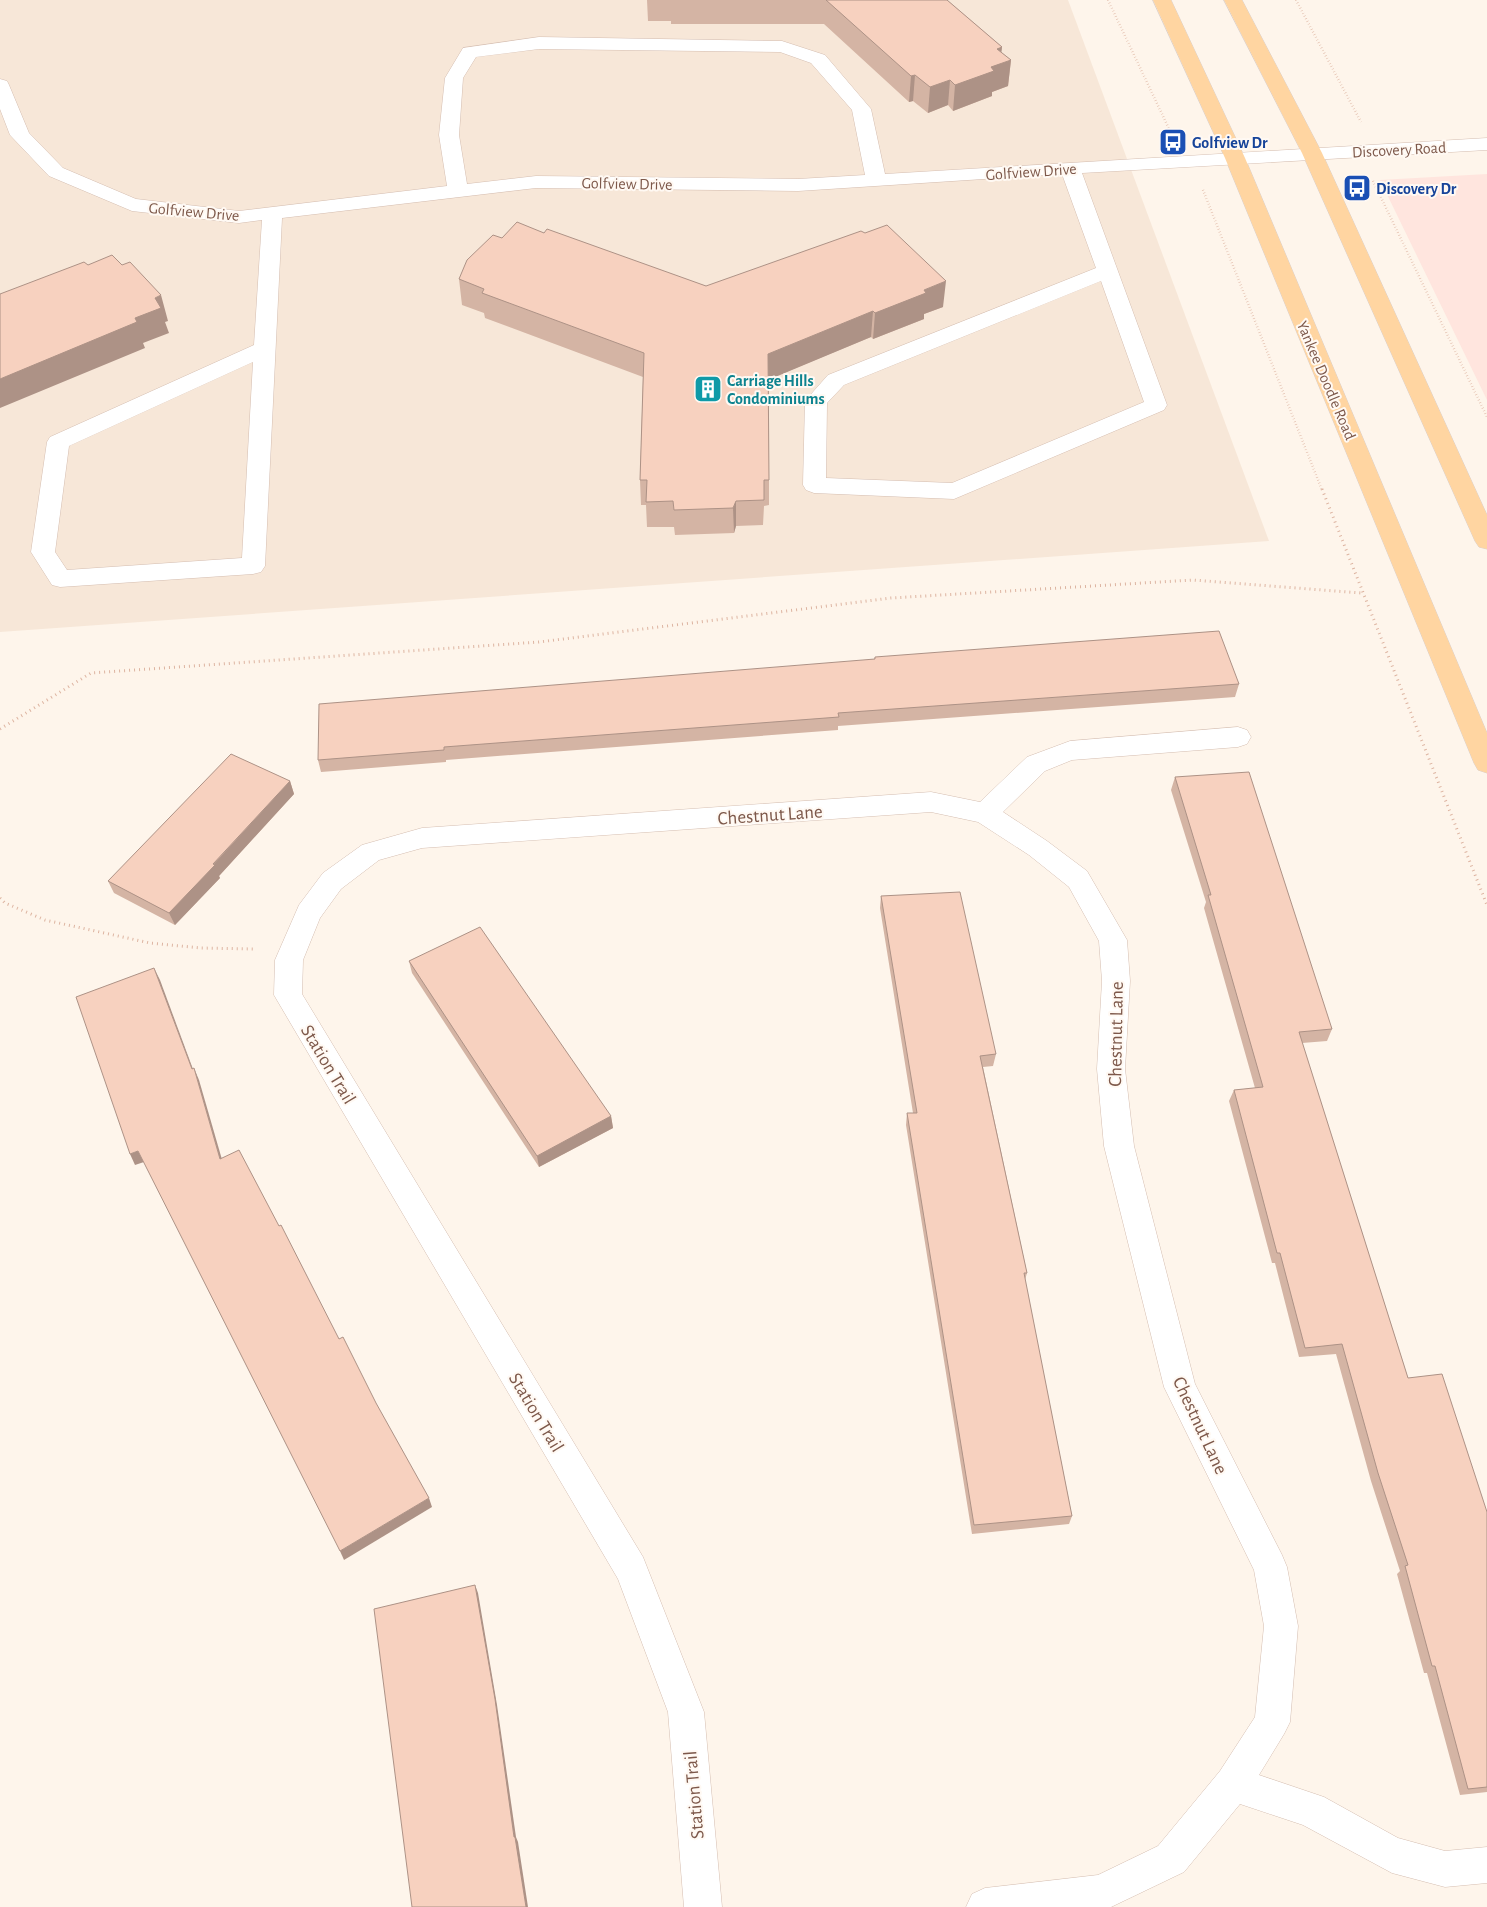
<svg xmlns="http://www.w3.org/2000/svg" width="1487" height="1907" viewBox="0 0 1487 1907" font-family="'Alegreya Sans',sans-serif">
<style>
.residential{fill:#f7e7d8}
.commercial{fill:#ffe5de}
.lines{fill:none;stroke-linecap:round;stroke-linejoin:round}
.minor-casing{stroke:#d5beb1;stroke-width:1}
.major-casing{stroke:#dbd0cc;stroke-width:1}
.path-far1{stroke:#ddb4a1;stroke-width:2.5;stroke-dasharray:0.5 2.5;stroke-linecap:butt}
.path{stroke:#ddb4a1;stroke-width:3;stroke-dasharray:1 4;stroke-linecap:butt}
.minor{fill:#fff;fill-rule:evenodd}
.major{fill:#ffd5a1;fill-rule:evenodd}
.wall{fill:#d4b4a4}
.shaded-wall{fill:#ad9286}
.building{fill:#f7d1bf;stroke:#ad9286}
.labels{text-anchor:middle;stroke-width:4;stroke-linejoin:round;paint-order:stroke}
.far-transit-label{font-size:16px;font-weight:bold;fill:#164399;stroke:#fff9f3;text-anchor:start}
.far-street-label{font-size:16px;fill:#7d584a;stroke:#fff9f3}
.far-culture-label{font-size:16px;font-weight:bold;fill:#0d838f;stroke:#fff9f3;text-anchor:start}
.street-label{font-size:19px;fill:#7d584a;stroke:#fff9f3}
</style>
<rect width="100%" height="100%" fill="#fef5eb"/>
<path class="residential" d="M0 0H1068L1269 541 0 632Z"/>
<path class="commercial" d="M1487 174V400L1380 180Z"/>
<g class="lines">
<defs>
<g id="minor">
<path d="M539 37 782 41 825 55 871 109 885 174 1487 138V150L1082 173 1167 405 1164 410 954 499 814 493 806 490 803 485 805 401 828 375 1096 268 1062 174 798 191 536 188 282 218 265 566 261 572 253 574 60 587 52 585 31 552 47 442 50 437 254 345 262 220 239 223 132 211 49 176 10 135 0 109V79L7 81 9 85 29 133 63 168 136 199 239 211 447 186 439 135 445 78 463 48ZM539 49 780 52 811 63 852 110 865 175 798 179 536 176 467 184 459 135 463 78 476 57ZM1101 281 1144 402 952 483 826 478 827 403 844 385ZM253 362 242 558 67 570 55 552 69 446Z"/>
<path d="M1238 727 1247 730 1251 737 1247 744 1238 747 1072 760 1045 771 1003 812 1047 841 1087 871 1127 940 1130 981 1125 1069 1134 1146 1195 1384 1282 1555 1287 1567 1298 1626 1290 1722 1284 1734 1259 1775 1324 1797 1398 1838 1445 1851 1487 1847V1883L1445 1887 1392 1873 1303 1825 1240 1804 1184 1872 1111 1907H966L972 1894 985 1888 1098 1875 1158 1846 1220 1771 1255 1717 1264 1626 1254 1570 1164 1387 1104 1146 1097 1069 1102 981 1099 941 1069 887 1029 855 978 822 931 812 422 848 379 860 341 889 320 918 303 960 302 994 643 1557 704 1712 722 1907H684L668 1712 618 1579 274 995 275 960 299 905 323 873 362 845 422 828 931 792 980 802 1027 757 1070 741Z"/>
</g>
<g id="major">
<path d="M1153 0H1171L1245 158 1487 733V773L1478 770 1474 763 1225 158Z"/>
<path d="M1224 0H1242L1322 153 1487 515V549L1479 547 1475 541 1302 153Z"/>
</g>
</defs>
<use href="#minor" class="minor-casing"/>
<use href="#major" class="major-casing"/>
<g class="path-far1">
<path d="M1108 0 1171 133"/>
<path d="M1296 0 1361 122"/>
<path d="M1373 181 1487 417"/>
<path d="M1203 190 1322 490"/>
</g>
<g class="path">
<path d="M1322 489 1487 905"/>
<path d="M0 729 91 673 539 642 891 598 1193 580 1361 593"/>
<path d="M0 898 5 903 45 920 150 943 201 948 254 949"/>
</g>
<use href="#minor" class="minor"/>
<use href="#major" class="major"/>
</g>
<g class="wall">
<path d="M647 0H947L1002 47 1001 52 1011 60 1008 86 992 92V96L953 111 948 105 928 113 913 101 909 102 824 24H671V21H648Z"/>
<path d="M544 233 706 286 943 307 924 314V319L873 339 871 337 769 379V505L764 506 763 525 736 526 734 533 675 535 674 527H647L646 505H641L640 480 643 377 485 318 484 313 462 305 459 279 502 238Z"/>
<path d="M875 657 1239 684 1235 697 838 726V730L446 760V762L321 772 318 760 874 659Z"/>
<path d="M1175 777 1332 1029 1327 1041 1302 1043 1408 1378 1487 1512V1792L1460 1795 1427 1673H1424L1397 1574 1400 1571 1371 1481 1336 1354 1299 1357 1275 1263H1272L1229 1101 1234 1090 1255 1088 1204 908 1206 902 1171 790Z"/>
<path d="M290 781 294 794 219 876 220 878 175 925 114 893 108 881Z"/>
<path d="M881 896 996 1054 993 1066 983 1067 1027 1273 1025 1280 1072 1516 1069 1524 972 1534 906 1125 907 1113H913L880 908Z"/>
<path d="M409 961 611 1116 613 1128 539 1167 412 973Z"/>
</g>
<g class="shaded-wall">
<path d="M1002 47 1000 64 1011 60 1008 86 992 92V96L953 111 955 85 997 49Z"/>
<path d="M915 75 913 101 909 102 911 76Z"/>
<path d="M950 80 948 105 928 113 930 87Z"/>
<path d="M946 281 943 307 924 314V319L873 339 875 313 924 290Z"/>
<path d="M161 295 168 321 165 322 169 333 143 343 145 348 0 408V379L135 318 155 298Z"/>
<path d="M873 311 871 337 768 380V354Z"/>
<path d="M736 501V526L734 533 733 508Z"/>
<path d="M290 781 294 794 219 876 220 878 175 925 169 913Z"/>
<path d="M154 968 160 980 197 1080 192 1069Z"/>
<path d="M194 1068 199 1080 225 1170 220 1159Z"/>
<path d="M611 1116 613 1128 539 1167 537 1156Z"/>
<path d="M138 1151 144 1162 135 1165 130 1154Z"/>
<path d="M429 1498 432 1507 344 1560 340 1551Z"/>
<path d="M475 1585 478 1593 497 1705 516 1837 518 1842 528 1907H526L514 1837Z"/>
</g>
<g class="building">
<path d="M826 0H947L1002 47 997 49 1011 60 991 67 994 71 955 85 950 80 930 87 915 75 911 76Z"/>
<path d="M517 222 544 233 547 229 706 286 861 231 865 233 887 225 946 281 924 290 926 293 875 313 873 311 768 354 769 480H764V500L736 501 733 508 674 510 673 501 646 502 647 480H640L644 353 482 293 484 289 459 279 467 260 493 235 502 238Z"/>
<path d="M112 255 122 265 130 262 161 295 155 298 161 308 135 318 137 322 0 379V294L84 262 88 265Z"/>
<path d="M1219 631 1239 684 838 713 839 717 444 747V750L318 760 319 704 875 659V657Z"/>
<path d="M231 754 290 781 213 864 215 865 169 913 108 881Z"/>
<path d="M1249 772 1332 1029 1299 1032 1408 1378 1442 1374 1487 1512V1787L1468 1789 1435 1666H1432L1405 1566 1408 1565 1378 1473 1342 1344 1305 1348 1280 1253H1277L1234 1090 1263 1087 1208 895H1211L1175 777Z"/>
<path d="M960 892 996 1054 980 1056 1027 1273H1024L1072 1516 974 1525 907 1113H917L881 896Z"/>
<path d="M480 927 611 1116 537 1156 409 961Z"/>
<path d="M154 968 192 1069 194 1068 220 1159 239 1150 279 1226 281 1225 339 1339 343 1337 376 1403 429 1498 340 1551 138 1151 130 1154 76 997Z"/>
<path d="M475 1585 495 1699 514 1837H515L526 1907H412L374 1609Z"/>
</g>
<defs>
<symbol id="bus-square" viewBox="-11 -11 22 22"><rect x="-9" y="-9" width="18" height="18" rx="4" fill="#1a4fb4" stroke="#fff9f3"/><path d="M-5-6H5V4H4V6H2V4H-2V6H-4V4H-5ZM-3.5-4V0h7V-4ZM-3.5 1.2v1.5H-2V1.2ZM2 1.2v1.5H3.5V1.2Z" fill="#fff"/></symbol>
<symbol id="building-square" viewBox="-11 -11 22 22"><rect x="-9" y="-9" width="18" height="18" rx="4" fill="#0f9aa8" stroke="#fff9f3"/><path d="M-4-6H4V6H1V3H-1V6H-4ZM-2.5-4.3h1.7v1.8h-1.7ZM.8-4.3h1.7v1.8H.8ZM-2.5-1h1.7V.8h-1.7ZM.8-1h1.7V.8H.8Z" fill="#fff"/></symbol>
</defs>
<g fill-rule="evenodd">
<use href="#bus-square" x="1157" y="126" width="32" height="32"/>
<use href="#bus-square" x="1341" y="172" width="32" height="32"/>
<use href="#building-square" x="692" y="373" width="32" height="32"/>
</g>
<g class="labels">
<g class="far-transit-label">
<text x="1192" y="148">Golfview Dr</text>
<text x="1376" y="194">Discovery Dr</text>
</g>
<g class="far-street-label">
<text transform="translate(1399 149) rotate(-3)" y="6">Discovery Road</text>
<text transform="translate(1031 171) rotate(-4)" y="6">Golfview Drive</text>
<text transform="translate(627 183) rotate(1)" y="6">Golfview Drive</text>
<text transform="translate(194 211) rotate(5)" y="6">Golfview Drive</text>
<text transform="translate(1327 380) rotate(67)" y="6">Yankee Doodle Road</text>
</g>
<g class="far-culture-label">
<text x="727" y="386">Carriage Hills<tspan x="727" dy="18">Condominiums</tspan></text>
</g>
<g class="street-label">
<text transform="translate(770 814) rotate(-4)" y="7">Chestnut Lane</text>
<text transform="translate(1115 1034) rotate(-89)" y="7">Chestnut Lane</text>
<text transform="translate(329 1064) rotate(59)" y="7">Station Trail</text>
<text transform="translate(537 1412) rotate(59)" y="7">Station Trail</text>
<text transform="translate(1201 1425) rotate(65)" y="7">Chestnut Lane</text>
<text transform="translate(693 1795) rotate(-95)" y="7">Station Trail</text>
</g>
</g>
</svg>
